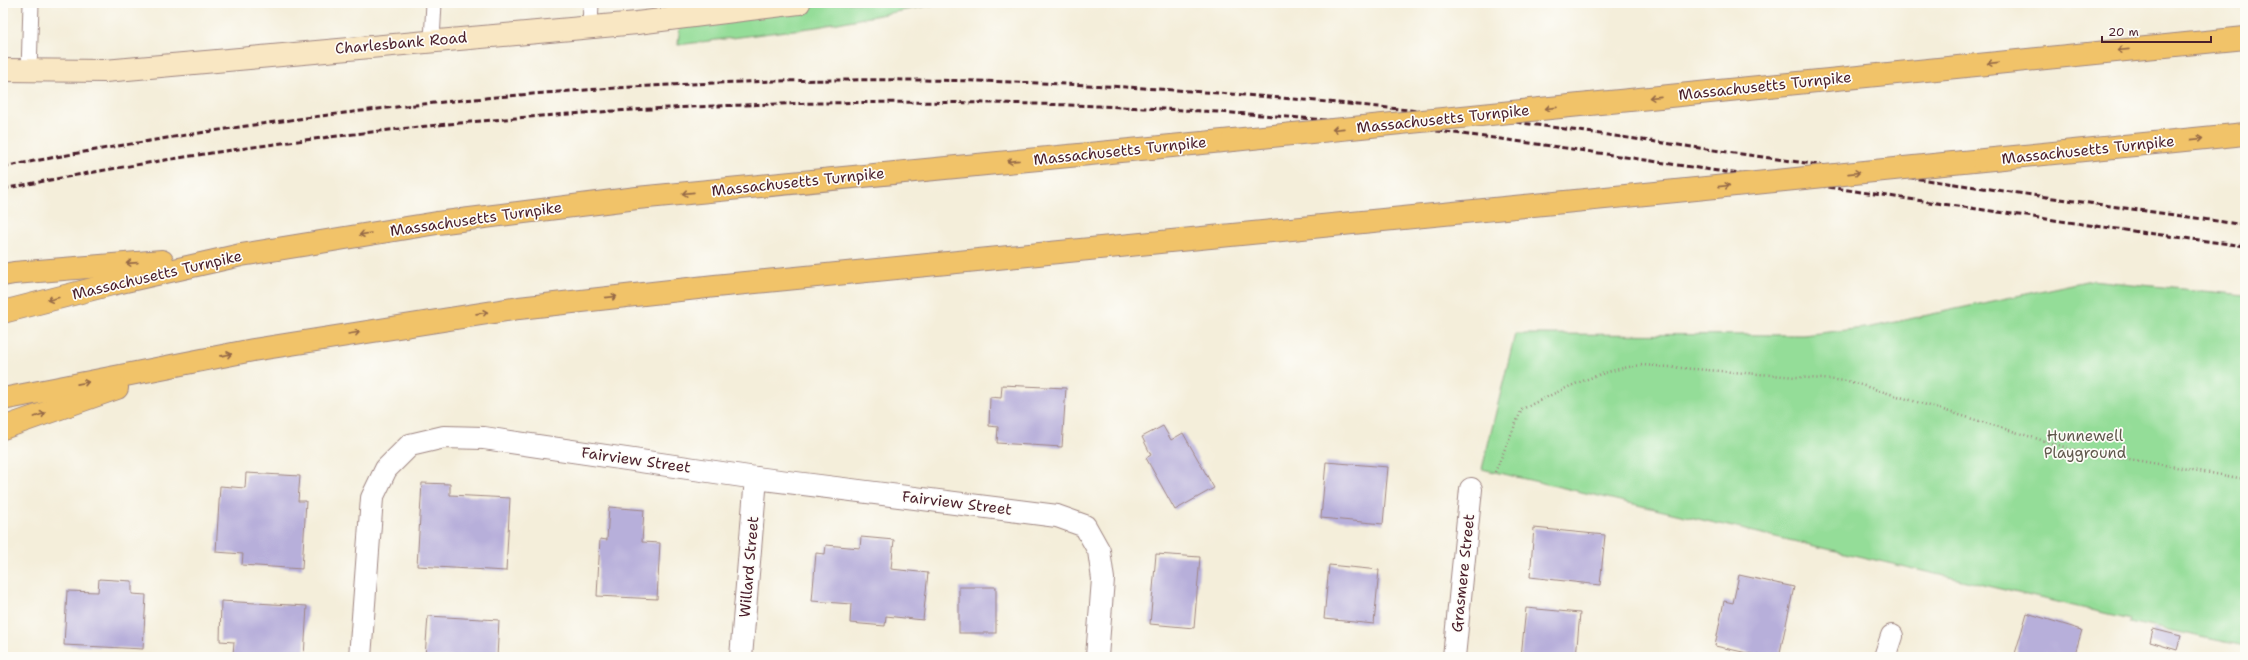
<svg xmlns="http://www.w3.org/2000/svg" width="2248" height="660" viewBox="0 0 2248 660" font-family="'Shantell Sans',sans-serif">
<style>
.green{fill:#94dd98;stroke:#6f7e62}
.building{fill:#b7afda}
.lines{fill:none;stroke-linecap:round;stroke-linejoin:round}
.lane-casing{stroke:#9f8682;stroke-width:17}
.street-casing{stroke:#9f8682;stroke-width:24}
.secondary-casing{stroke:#9f8682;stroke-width:24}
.highway-casing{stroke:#9f8682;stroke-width:24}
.path{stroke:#9f8682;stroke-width:2.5;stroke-dasharray:1 3;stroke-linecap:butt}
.lane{stroke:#fff;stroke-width:15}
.street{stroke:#fff;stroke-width:22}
.secondary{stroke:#f9e7c3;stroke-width:22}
.highway{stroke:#f1c369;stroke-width:22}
.rail{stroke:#4a1f2b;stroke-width:3;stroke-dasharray:6 3;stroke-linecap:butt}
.highway-bridge-casing{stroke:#9f8682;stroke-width:24;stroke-linecap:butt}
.highway-bridge{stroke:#f1c369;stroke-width:22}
.oneway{stroke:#956947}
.labels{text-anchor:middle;stroke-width:3.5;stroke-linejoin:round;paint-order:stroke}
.street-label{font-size:15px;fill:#4a1f2b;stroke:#fdfcf7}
.park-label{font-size:15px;fill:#60584c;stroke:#fdfcf7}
</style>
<rect width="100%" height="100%" fill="#fdfcf7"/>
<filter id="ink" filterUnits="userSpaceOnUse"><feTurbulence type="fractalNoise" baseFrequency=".025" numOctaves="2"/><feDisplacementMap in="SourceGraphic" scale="8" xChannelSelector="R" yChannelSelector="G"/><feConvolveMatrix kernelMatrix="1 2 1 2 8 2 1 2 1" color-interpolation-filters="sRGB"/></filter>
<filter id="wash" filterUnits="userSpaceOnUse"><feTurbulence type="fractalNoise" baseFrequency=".012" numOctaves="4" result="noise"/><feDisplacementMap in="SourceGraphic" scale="16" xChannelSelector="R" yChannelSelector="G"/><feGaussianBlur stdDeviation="0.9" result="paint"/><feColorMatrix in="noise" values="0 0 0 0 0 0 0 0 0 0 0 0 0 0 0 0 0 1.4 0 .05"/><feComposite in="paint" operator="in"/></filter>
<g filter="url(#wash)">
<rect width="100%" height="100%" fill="#f4eeda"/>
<g class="green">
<path d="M682 3H942L817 27 678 45Z"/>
<path d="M2091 280 2245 295V646L2129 622 2130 619 1482 469 1515 334 1803 335 1872 327Z"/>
</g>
<g id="blocks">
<g class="building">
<path d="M1002 385 1066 388 1062 447 997 443 998 427 989 426 990 397 1001 398Z"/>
<path d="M1163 426 1171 440 1183 433 1214 488 1175 510 1146 458 1151 455 1142 437Z"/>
<path d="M1326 462 1388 467 1383 524 1321 518Z"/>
<path d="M246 473 300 476 298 501H306L302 569 242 565 243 554 216 552 220 486 245 488Z"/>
<path d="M422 483 450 484V495L510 498 506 571 417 566Z"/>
<path d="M609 507 644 510 642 542 660 543 657 599 597 596 600 539 607 540Z"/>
<path d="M1534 528 1605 535 1600 585 1530 577Z"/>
<path d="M861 537 894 540 891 569 928 573 923 620 886 616 885 626 850 623 851 604 812 601 816 553 825 554 826 545 860 548Z"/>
<path d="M1156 554 1200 557 1194 628 1150 624Z"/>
<path d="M1329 565 1379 570 1374 624 1324 619Z"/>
<path d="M1739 575 1794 587 1779 657H1766L1715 646 1724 601 1733 603Z"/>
<path d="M99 579 132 581V594L146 595 143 649 64 645 67 591 98 592Z"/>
<rect x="959" y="587" width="37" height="46"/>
<path d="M221 601 307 606 304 657 233 655 234 642 220 641Z"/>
<path d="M1526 608 1580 613 1576 657H1521Z"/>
<path d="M2027 613 2082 630 2074 657H2014Z"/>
<path d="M428 616 499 620 497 657H425Z"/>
<path d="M2153 629 2181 636 2177 650 2150 642Z"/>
</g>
</g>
</g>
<g filter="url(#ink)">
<use href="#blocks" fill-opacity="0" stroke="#9f8682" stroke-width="1"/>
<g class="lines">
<defs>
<g id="lane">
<path d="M590 27 591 3"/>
<path d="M432 40 434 3"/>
<path d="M29 72 31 3"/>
</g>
<g id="street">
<path d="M360 657 372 498 386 469 410 445 444 437 484 438 756 478 1057 516 1085 526 1099 551 1103 579 1097 657"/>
<path d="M741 657 756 478"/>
<path d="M1454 657 1471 489"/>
<path d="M1885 657 1892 636"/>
</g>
<path id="secondary" d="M3 70 105 71 637 23 799 3"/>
<g id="highway">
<path d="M1590 104 2245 38"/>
<path d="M1963 162 2245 134"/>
<path d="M3 275 14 273 162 261"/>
<path d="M3 312 112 284 241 255 437 223 637 198 1233 140"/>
<path d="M3 399 253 350 519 308 715 286 1686 190"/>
<path d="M3 428 117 388"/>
</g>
</defs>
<use href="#lane" class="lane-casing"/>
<use href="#street" class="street-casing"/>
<use href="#secondary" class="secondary-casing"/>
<use href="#highway" class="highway-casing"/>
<path class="path" d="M1495 472 1522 409C1560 391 1600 369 1643 365L1848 381 2071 449 2245 479"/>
<use href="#lane" class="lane"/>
<use href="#street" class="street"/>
<use href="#secondary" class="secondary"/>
<use href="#highway" class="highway"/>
<g class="rail">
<path d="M3 167C303 109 611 77 917 80 1114 82 1312 98 1508 121L2245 225"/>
<path d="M3 189C459 99 929 81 1392 126 1489 136 1587 151 1684 166 1871 193 2058 222 2245 246"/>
</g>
<defs>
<g id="highway-bridge">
<path d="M1233 140 1590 104"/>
<path d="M1686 190 1963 162"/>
</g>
</defs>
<use href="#highway-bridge" class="highway-bridge-casing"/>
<use href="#highway-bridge" class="highway-bridge"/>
</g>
<defs><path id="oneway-shaft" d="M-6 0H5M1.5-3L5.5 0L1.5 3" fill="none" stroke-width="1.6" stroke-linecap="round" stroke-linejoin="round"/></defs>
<g class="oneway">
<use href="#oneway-shaft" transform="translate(2123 50) rotate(174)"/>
<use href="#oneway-shaft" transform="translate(1993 63) rotate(174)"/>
<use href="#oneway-shaft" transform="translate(1655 97) rotate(174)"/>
<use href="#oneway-shaft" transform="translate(1551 108) rotate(174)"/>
<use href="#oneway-shaft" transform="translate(1338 129) rotate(174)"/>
<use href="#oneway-shaft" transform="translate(2197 139) rotate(-6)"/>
<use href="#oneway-shaft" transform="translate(1013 161) rotate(174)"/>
<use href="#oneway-shaft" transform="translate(1854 173) rotate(-6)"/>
<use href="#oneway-shaft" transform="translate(1724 186) rotate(-6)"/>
<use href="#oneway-shaft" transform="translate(688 193) rotate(174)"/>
<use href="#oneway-shaft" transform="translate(365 234) rotate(170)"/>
<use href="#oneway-shaft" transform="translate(132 263) rotate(176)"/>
<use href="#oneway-shaft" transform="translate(611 297) rotate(-6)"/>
<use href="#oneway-shaft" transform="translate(53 299) rotate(166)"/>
<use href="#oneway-shaft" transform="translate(482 313) rotate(-8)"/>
<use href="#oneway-shaft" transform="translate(354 333) rotate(-9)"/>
<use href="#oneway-shaft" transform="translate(226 355) rotate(-11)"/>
<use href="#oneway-shaft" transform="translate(83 383) rotate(-11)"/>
<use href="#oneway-shaft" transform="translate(40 415) rotate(-20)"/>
</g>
</g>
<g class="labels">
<g class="street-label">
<text transform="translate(401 43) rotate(-5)" y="5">Charlesbank Road</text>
<text transform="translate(1765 86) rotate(-6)" y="5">Massachusetts Turnpike</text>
<text transform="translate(1443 119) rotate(-6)" y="5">Massachusetts Turnpike</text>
<text transform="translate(2088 150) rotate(-6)" y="5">Massachusetts Turnpike</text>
<text transform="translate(1120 151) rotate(-6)" y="5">Massachusetts Turnpike</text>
<text transform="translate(798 182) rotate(-6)" y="5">Massachusetts Turnpike</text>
<text transform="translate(476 219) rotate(-8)" y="5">Massachusetts Turnpike</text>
<text transform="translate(157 275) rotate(-13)" y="5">Massachusetts Turnpike</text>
<text transform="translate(636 460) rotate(8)" y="5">Fairview Street</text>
<text transform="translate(957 503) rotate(7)" y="5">Fairview Street</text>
<text transform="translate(749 567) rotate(-85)" y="5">Willard Street</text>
<text transform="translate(1463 573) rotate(-84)" y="5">Grasmere Street</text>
</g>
<g class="park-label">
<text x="2085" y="441">Hunnewell<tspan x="2085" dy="17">Playground</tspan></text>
</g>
</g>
<rect width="2248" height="660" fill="none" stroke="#fdfcf7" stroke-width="16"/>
<path d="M2102 36v6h109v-6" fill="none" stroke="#4a1f2b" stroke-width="2"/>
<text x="2108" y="36" font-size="12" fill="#4a1f2b" stroke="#fdfcf7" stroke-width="3" paint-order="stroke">20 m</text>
</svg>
